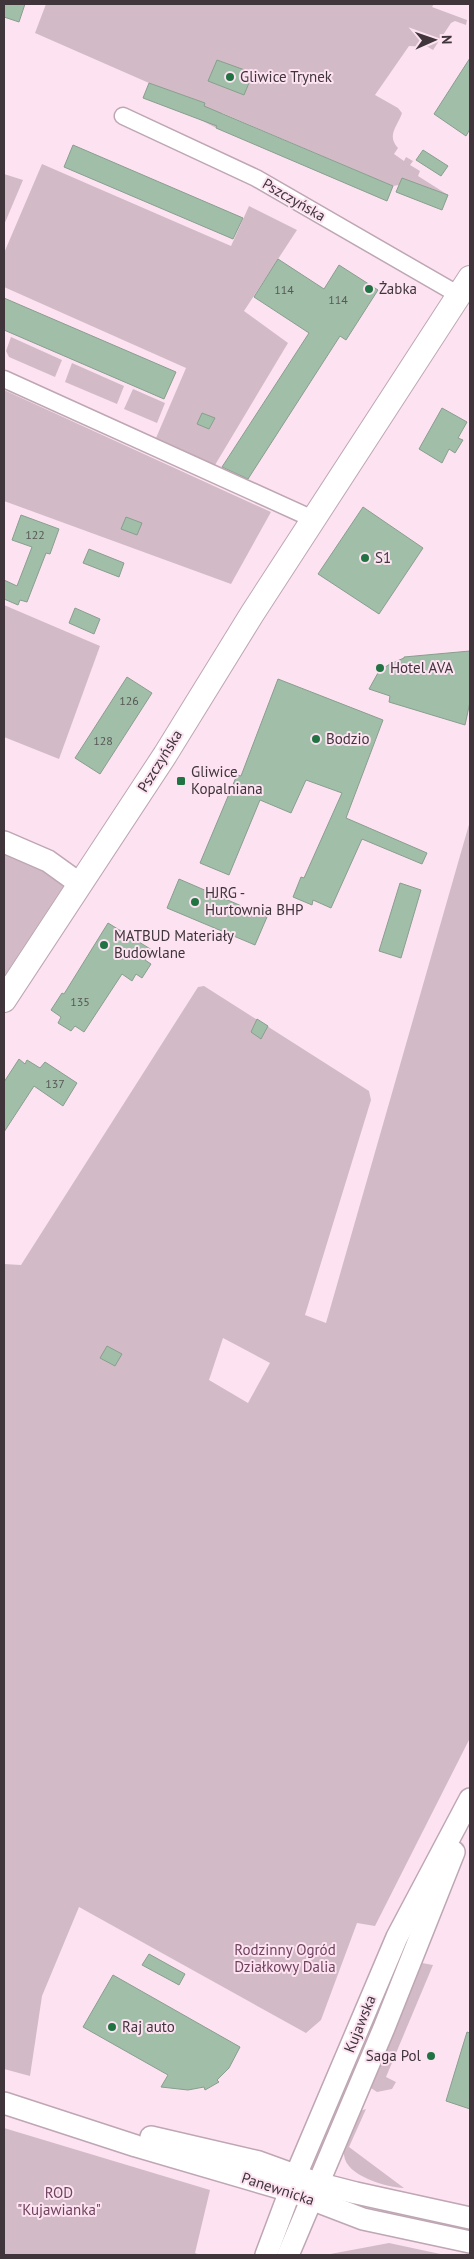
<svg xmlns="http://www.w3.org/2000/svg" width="474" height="2259" viewBox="0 0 474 2259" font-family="'PT Sans',sans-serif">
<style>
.green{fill:#d2bbc7;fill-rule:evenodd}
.building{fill:#a1bea9;stroke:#899e8e}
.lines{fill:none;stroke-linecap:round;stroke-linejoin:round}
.minor-casing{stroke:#bea6b3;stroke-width:19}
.tertiary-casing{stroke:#bea6b3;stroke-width:24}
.secondary-casing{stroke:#bea6b3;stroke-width:26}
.minor{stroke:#fff;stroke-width:16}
.tertiary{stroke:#fff;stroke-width:21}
.secondary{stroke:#fff;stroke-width:24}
.poi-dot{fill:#227343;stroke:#fde3f1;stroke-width:2}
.labels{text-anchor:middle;stroke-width:4;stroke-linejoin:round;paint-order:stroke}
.number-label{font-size:12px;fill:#585756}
.poi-label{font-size:15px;fill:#3f353b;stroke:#fde3f1;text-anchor:start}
.street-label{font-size:15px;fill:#3f353b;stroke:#fde3f1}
.park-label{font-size:15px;fill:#6f425d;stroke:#fde3f1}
</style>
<rect width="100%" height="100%" fill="#fde3f1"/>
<g class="green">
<path d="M46 4H434L432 7 467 20 466 25 455 21 451 23 433 50 428 47 409 46 375 95 398 108 402 113C398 126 386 135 398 148L394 154 404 161 406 157 413 161 410 165 420 171 418 176 448 195 402 178 399 185 393 186 222 113 216 128 199 119 205 103 149 83 35 33Z"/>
<path d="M42 164 231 246 249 206 297 230 244 311 288 343 215 465 156 438 186 368 4 287V253Z"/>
<path d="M4 174 23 180 4 225Z"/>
<path d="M11 337 62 360 55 377 9 357 6 351Z"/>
<path d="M72 363 124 386 117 404 65 382Z"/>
<path d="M133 389 165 403 157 423 124 409Z"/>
<path d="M4 390 271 512 231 584 4 501Z"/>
<path d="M4 605 100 646 59 759 4 737Z"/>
<path d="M470 821V1738L375 1926 357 1923 321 2020 306 2033 79 1907 42 1996 30 2076 4 2069V1264L21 1265 198 987 204 986 369 1091 371 1100 305 1315 326 1323ZM223 1338 270 1363 248 1403 209 1380Z"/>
<path d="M4 854 70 882 4 988Z"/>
<path d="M422 1963 433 1965 386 2077 396 2082 392 2089 377 2092 371 2088 370 2084Z"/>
<path d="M366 2109 349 2147 404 2188C386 2187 346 2176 344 2155 342 2141 355 2123 360 2111Z"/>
<path d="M4 2128 210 2190 195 2253 200 2255H4Z"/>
<path d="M389 2243 445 2255H324H325Z"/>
</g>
<g class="building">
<path d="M4 4H25L19 22 4 17Z"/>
<path d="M470 58V129L466 136 434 114Z"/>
<path d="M217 60 253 73 244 95 208 81Z"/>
<path d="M149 83 205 103 204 106 393 186 387 201 216 128 217 126 143 98Z"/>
<path d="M73 145 243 218 233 239 64 167Z"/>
<path d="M423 150 448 166 441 176 416 160Z"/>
<path d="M402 178 448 195 442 210 396 192Z"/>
<path d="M278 259 324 289 339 265 378 290 346 340 340 336 248 479 222 467 309 333 254 297Z"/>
<path d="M4 298 176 372 164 399 4 330Z"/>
<path d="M442 408 467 422 458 438 463 440 455 453 449 449 442 463 419 449Z"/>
<path d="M202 413 215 418 209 429 197 424Z"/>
<path d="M363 507 423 548 379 614 318 574Z"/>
<path d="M21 515 59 529 50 554 46 553 27 602 20 600 18 605 4 599V580L17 586 32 547 12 540Z"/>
<path d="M126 517 142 523 137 535 121 529Z"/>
<path d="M89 549 124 563 119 577 83 563Z"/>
<path d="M75 608 100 619 94 634 69 623Z"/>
<path d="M470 651V702L465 725 389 702 390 696 369 689 379 671 390 664 404 658V657Z"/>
<path d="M127 677 152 693 100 774 75 758Z"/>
<path d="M278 679 383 720 346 818 427 853 422 864 362 839 331 908 313 900 312 905 293 897 301 877 304 878 342 793 306 780 291 813 260 800 229 875 200 863 237 775 241 776Z"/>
<path d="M179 879 267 917 255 945 167 908Z"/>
<path d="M400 883 421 890 401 958 379 951Z"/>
<path d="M108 923 152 950 145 960 151 964 142 978 136 974 132 981 122 974 84 1032 75 1026 71 1031 58 1023 61 1017 51 1010 62 993 64 994Z"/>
<path d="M257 1019 268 1026 261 1039 251 1032Z"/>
<path d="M19 1059 25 1064 27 1060 40 1068 45 1062 77 1083 63 1106 34 1086 4 1132V1082Z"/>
<path d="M107 1346 122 1354 115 1366 100 1358Z"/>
<path d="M149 1954 185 1974 179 1985 142 1965Z"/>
<path d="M113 1975 240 2047 229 2068 217 2080 219 2082 205 2090 204 2087 188 2090 161 2087 168 2075 83 2027Z"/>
<path d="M467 2032 470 2033V2109L446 2101Z"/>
</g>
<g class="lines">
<defs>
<g id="minor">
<path d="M123 116 256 178 459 295"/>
<path d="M4 379 313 519"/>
</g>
<g id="tertiary">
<path d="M4 842 48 861 80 884"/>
<path d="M4 2103 136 2146 290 2191 363 2219 470 2242"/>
<path d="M151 2137 259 2162 317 2183 356 2193 470 2218"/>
<path d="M266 2255 296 2175 397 1937 470 1799"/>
<path d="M288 2255 384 2028 454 1852"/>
</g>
<path id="secondary" d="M4 1000 165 755 252 614 470 278"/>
</defs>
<use href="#minor" class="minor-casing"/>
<use href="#tertiary" class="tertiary-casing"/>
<use href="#secondary" class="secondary-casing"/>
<use href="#minor" class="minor"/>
<use href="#tertiary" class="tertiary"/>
<use href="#secondary" class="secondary"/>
</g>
<g class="poi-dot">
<circle cx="230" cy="77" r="5"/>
<circle cx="369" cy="289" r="5"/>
<circle cx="365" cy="558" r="5"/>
<circle cx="380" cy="668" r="5"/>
<circle cx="316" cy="739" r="5"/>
<rect x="176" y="776" width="10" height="10" rx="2.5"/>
<circle cx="195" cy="902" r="5"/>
<circle cx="104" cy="945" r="5"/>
<circle cx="112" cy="2027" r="5"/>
<circle cx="431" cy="2056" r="5"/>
</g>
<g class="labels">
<g class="number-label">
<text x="284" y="294">114</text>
<text x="338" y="304">114</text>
<text x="35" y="539">122</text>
<text x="129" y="705">126</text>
<text x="103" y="745">128</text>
<text x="80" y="1006">135</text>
<text x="55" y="1088">137</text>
</g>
<g class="poi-label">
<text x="240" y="82">Gliwice Trynek</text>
<text x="379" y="294">Żabka</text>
<text x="375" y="563">S1</text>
<text x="390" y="673">Hotel AVA</text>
<text x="326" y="744">Bodzio</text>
<text x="191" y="777">Gliwice<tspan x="191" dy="17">Kopalniana</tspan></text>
<text x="205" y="898">HJRG -<tspan x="205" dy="17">Hurtownia BHP</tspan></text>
<text x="114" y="941">MATBUD Materiały<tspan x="114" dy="17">Budowlane</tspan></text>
<text x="122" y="2032">Raj auto</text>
<text x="421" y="2061" text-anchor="end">Saga Pol</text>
</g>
<g class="street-label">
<text transform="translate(294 200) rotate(30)" y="5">Pszczyńska</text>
<text transform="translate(160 761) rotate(-58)" y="5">Pszczyńska</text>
<text transform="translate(360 2024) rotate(-68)" y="5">Kujawska</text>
<text transform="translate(278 2189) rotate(18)" y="5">Panewnicka</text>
</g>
<g class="park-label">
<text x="285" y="1955">Rodzinny Ogród<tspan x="285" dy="17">Działkowy Dalia</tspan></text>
<text x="59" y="2198">ROD<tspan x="59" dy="17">"Kujawianka"</tspan></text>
</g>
</g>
<rect width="474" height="2259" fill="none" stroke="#3f353b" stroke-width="10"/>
<g transform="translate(434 40) rotate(88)" stroke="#fde3f1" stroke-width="4" paint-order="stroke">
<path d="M0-4L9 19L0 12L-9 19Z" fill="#3f353b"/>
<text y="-8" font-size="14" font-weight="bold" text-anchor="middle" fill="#3f353b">N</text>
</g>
</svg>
